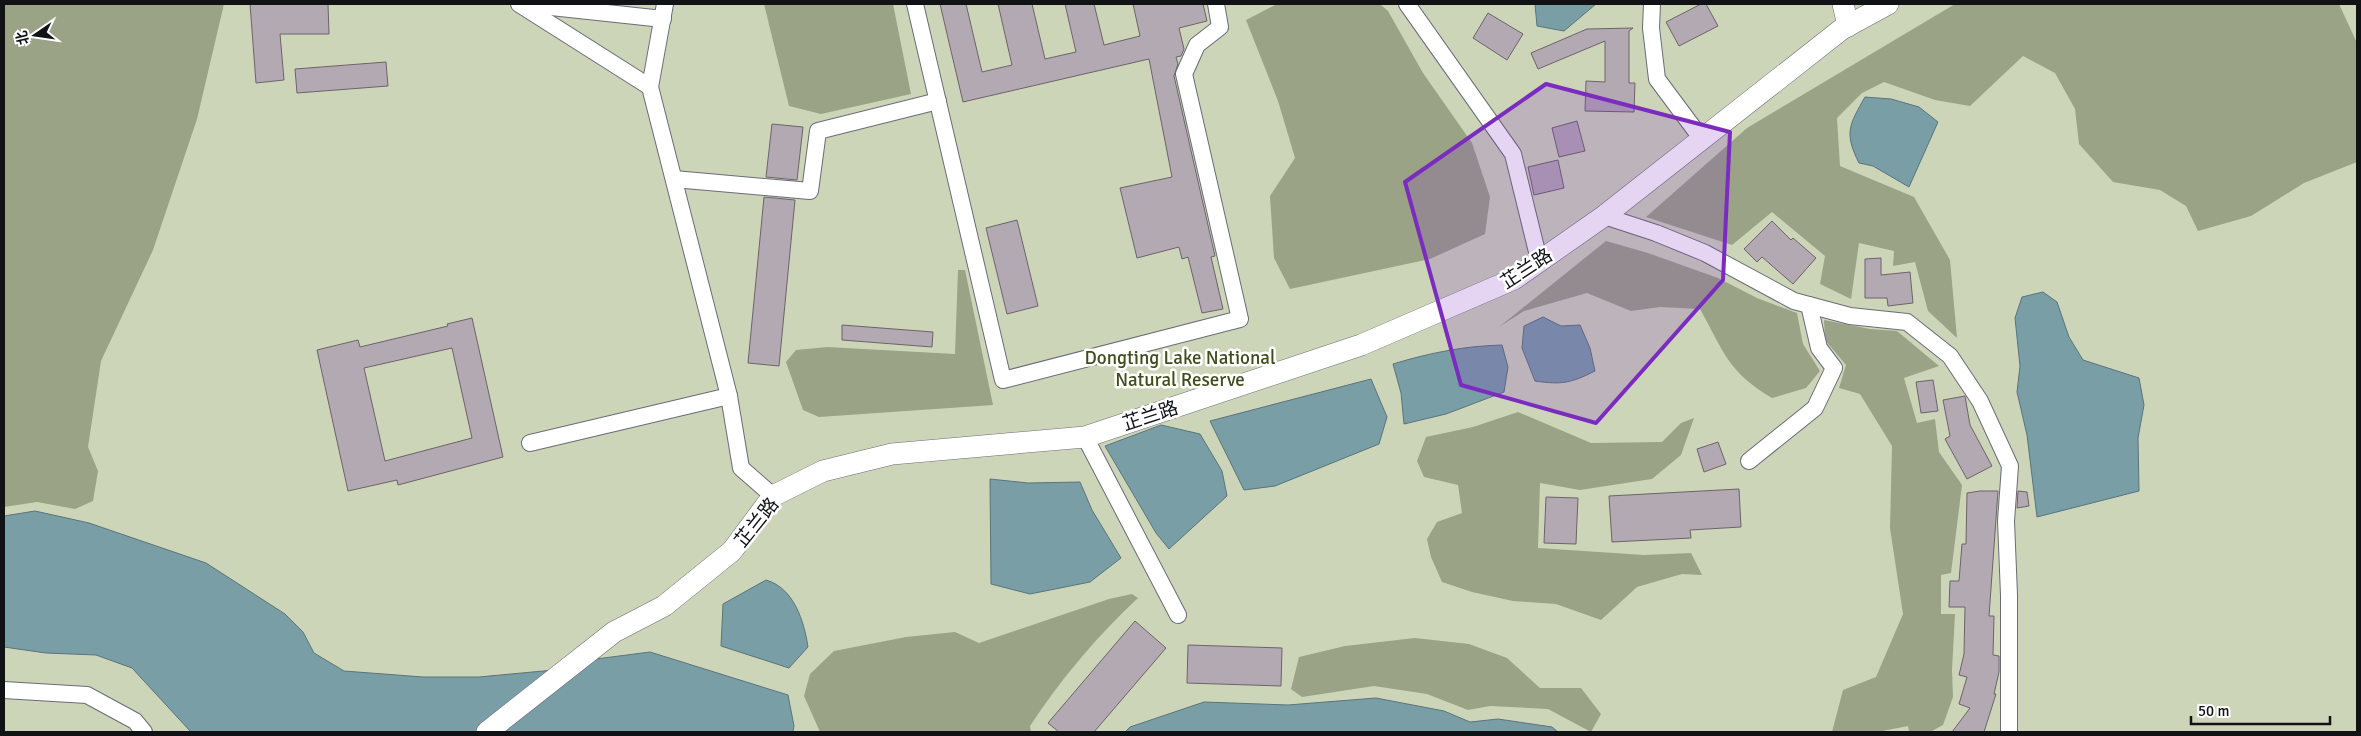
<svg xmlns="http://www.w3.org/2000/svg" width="2361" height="736" viewBox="0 0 2361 736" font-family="Signika,'Noto Sans SC',sans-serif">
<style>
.green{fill:#cdd5b9}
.forest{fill:#9aa386}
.water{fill:#799ea6;stroke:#5a747b}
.building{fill:#b3a9b2;stroke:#6c636a;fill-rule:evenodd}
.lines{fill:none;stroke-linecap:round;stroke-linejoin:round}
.minor-casing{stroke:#696c77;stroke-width:18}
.tertiary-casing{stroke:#696c77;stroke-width:22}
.minor{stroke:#fff;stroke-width:16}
.tertiary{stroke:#fff;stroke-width:21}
.marked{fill:#7b2cbf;fill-opacity:0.2;stroke:#7b2cbf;stroke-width:4;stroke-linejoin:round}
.labels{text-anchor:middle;stroke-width:5;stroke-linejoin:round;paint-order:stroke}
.street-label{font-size:19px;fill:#111216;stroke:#fff}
.park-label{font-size:19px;fill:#414c1c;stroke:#fff}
</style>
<rect width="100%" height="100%" fill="#dde2ed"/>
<rect class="green" x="4" y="4" width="2353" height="728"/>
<g class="forest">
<path d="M4 4H224L197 119 153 250 101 361 88 447 98 471 93 501 75 509 37 502 4 507Z"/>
<path d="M764 4H893L911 94 821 114 789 106Z"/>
<path d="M1277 4H1380L1388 11 1423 73 1472 143 1490 197 1485 234 1430 259 1290 289 1274 258 1270 196 1295 158 1278 101 1246 20Z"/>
<path d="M1955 4H2339L2357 43V162L2304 183 2251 216 2198 231 2186 206 2160 190 2113 182 2079 144 2075 109 2055 73 2023 56 1970 106 1935 100 1884 82 1862 93 1837 118 1840 166 1914 197 1950 260 1957 338 1928 311 1915 262 1893 266 1894 251 1859 243 1851 299 1820 284 1825 256 1772 212 1732 245 1646 217 1747 128Z"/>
<path d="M1606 241 1648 253 1718 278 1757 298 1797 313 1803 344 1820 371 1806 388 1772 398C1728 372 1724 352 1700 309L1660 307 1631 311 1587 293 1524 311 1499 327Z"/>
<path d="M958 270H965L993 405 819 417 803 410 786 362 796 350 827 347 955 354Z"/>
<path d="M1824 320 1870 329 1897 331 1939 366 1904 378 1917 423 1935 419 1939 452 1962 485 1951 573 1941 575V614H1955L1952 670 1953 697 1943 725 1930 732H1909L1908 726 1877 732H1832L1843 690 1876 677 1903 614 1890 528 1892 446 1860 394 1839 388 1846 365 1825 340Z"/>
<path d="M1518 412 1591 443 1662 442 1681 423 1694 418 1681 455 1652 479 1580 490 1540 483 1538 548 1644 555 1691 553 1702 575 1682 574 1637 587 1601 620 1556 604 1513 601 1472 592 1442 582 1431 557 1427 539 1437 522 1462 513 1458 485 1424 477 1417 461 1426 437 1473 427Z"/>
<path d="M1132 594 1138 598C1097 636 1061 679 1030 726L1031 732H820L804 696 810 674 834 651 906 637 955 632 979 643 1109 599Z"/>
<path d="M1415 638 1469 644 1507 658 1540 688H1581L1601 714 1591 732 1548 709 1490 706 1468 710 1427 694 1374 686 1302 697 1291 689 1299 657 1345 646Z"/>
</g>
<g class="water">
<path d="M1535 4H1596L1564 31 1537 26Z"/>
<path d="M1865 97 1891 99 1919 107 1938 122 1909 187 1873 166 1859 163C1844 133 1849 125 1865 97Z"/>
<path d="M2043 292 2057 302 2069 337 2083 360 2139 378 2144 405 2138 438 2139 491 2037 517 2027 435 2017 392 2020 366 2015 318 2022 297Z"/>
<path d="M1543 317 1561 326 1580 325 1590 348 1595 371C1571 383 1562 385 1535 381L1522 348 1524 326Z"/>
<path d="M1502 345 1508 367 1504 392 1446 414 1404 424 1401 393 1393 364C1429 353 1464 346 1502 345Z"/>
<path d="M1371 379 1387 417 1379 444 1275 486 1244 490 1210 421Z"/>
<path d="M1161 425 1200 434 1222 471 1227 496 1169 549 1156 533 1105 446Z"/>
<path d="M990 479 1028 483 1080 482 1092 510 1121 558 1090 582 1030 594 991 584Z"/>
<path d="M35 511 89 523 206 563 285 614 303 632 314 653 344 671 423 677H479L554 670 596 659 650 652 788 695 794 726 793 732H191L132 668 96 655 46 653 4 647V516Z"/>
<path d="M766 580C794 588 804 621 808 647L789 668 721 646 723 604Z"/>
<path d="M1376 698 1444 711 1470 722 1498 719 1552 727 1558 732H1125L1130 727 1204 702 1288 705Z"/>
</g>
<g class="building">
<path d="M250 4H328L329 34H280L284 80 256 83Z"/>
<path d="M940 4H966L982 72 1012 65 998 4H1032L1045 59 1076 52 1065 4H1094L1104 45 1140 36 1133 4H1203L1207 21 1179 28 1184 49 1181 56 1176 57 1178 64 1174 76 1215 256 1211 257 1223 309 1202 313 1188 257 1182 259 1179 247 1137 258 1120 188 1172 177 1149 59 963 102Z"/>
<path d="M1701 4H1706L1718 26 1679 46 1666 22Z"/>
<path d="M1488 13 1523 34 1507 60 1473 38Z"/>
<path d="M1633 28 1629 31V83H1635L1634 112 1585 111 1586 81 1605 82V41L1538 69 1531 53 1587 29Z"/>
<path d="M386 62 388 86 297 93 295 69Z"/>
<path d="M1577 121 1585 151 1559 157 1552 128Z"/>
<path d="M772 124 803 127 797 180 766 177Z"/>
<path d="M1558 160 1564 188 1534 195 1528 167Z"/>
<path d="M764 197 795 200 779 366 748 363Z"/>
<path d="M1017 220 1038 306 1007 314 986 228Z"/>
<path d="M1772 221 1791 240 1793 238 1816 258 1793 284 1762 257 1757 262 1744 249Z"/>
<path d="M1881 258V275L1910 272 1913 303 1888 306 1887 298H1865V259Z"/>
<path d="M472 318 503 457 398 485 397 480 348 491 317 350 358 340 360 347 448 326 447 324ZM452 348 472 438 385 461 364 368Z"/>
<path d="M842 325 933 332 932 347 842 340Z"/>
<path d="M1933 380 1938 411 1921 413 1916 382Z"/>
<path d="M1965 396 1970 425 1992 466 1967 479 1945 439 1950 436 1943 400Z"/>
<path d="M1718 442 1726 464 1704 472 1697 449Z"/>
<path d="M1739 489 1741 527 1690 530 1691 538 1612 542 1609 496Z"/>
<path d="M1980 491H1998L1989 616H1994L1993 655 1999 656V672L1994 694H1996L1984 732H1952L1970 708 1959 704 1967 677 1959 675 1964 654 1965 607H1949L1950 581H1959L1962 544H1966L1967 493Z"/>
<path d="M2018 491 2027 492 2029 506 2017 508Z"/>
<path d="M1546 497 1578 498 1576 544 1544 543Z"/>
<path d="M1135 621 1166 648 1094 732H1059L1048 723Z"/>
<path d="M1188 645 1282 648 1281 686 1187 683Z"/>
</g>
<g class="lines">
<defs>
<g id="minor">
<path d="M519 4 650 87 729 396 741 468 773 496"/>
<path d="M523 4 663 19"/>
<path d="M915 4 1003 380 1240 319 1184 74 1197 45 1220 27 1216 4"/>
<path d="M1407 4 1513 154 1539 260"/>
<path d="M1652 4 1651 28 1657 79 1701 138"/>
<path d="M650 87 665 4"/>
<path d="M674 179 810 191 818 131 938 101"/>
<path d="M1604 216 1656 233 1705 253 1794 301 1850 316 1907 322 1950 356 1980 401 2010 466 2006 521 2009 595V732"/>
<path d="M1085 437 1178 615"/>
<path d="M530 443 729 396"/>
<path d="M1749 461 1815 408 1834 368 1819 348 1809 305"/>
<path d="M4 690 87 695 135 721 144 732"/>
</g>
<g id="tertiary">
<path d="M1843 4 1848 26"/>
<path d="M487 732 614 632 664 606 732 551 773 496 823 471 892 454 1085 437 1361 345 1514 279 1604 216 1842 29 1888 4"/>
</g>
</defs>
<use href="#minor" class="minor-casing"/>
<use href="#tertiary" class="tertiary-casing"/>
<use href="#minor" class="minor"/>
<use href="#tertiary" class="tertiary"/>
</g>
<path class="marked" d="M1546 84 1730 132 1723 280 1596 423 1461 385 1405 182Z"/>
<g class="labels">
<g class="street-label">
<text transform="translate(1526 268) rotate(-33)" y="7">芷兰路</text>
<text transform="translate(1150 415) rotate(-18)" y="7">芷兰路</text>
<text transform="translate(756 522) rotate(-51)" y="7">芷兰路</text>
</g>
<g class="park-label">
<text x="1180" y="364">Dongting Lake National<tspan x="1180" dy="22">Natural Reserve</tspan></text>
</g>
</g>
<rect width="2361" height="736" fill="none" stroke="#111216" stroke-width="10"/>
<g transform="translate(35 35) rotate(257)" stroke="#ffffff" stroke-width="4" paint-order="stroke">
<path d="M0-4L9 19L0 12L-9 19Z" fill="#111216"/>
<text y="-8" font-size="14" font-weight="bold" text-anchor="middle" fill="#111216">北</text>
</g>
<path d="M2191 716v8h139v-8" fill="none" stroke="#111216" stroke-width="2.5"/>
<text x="2198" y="716" font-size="15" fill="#111216" stroke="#ffffff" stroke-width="4" paint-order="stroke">50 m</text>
</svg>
